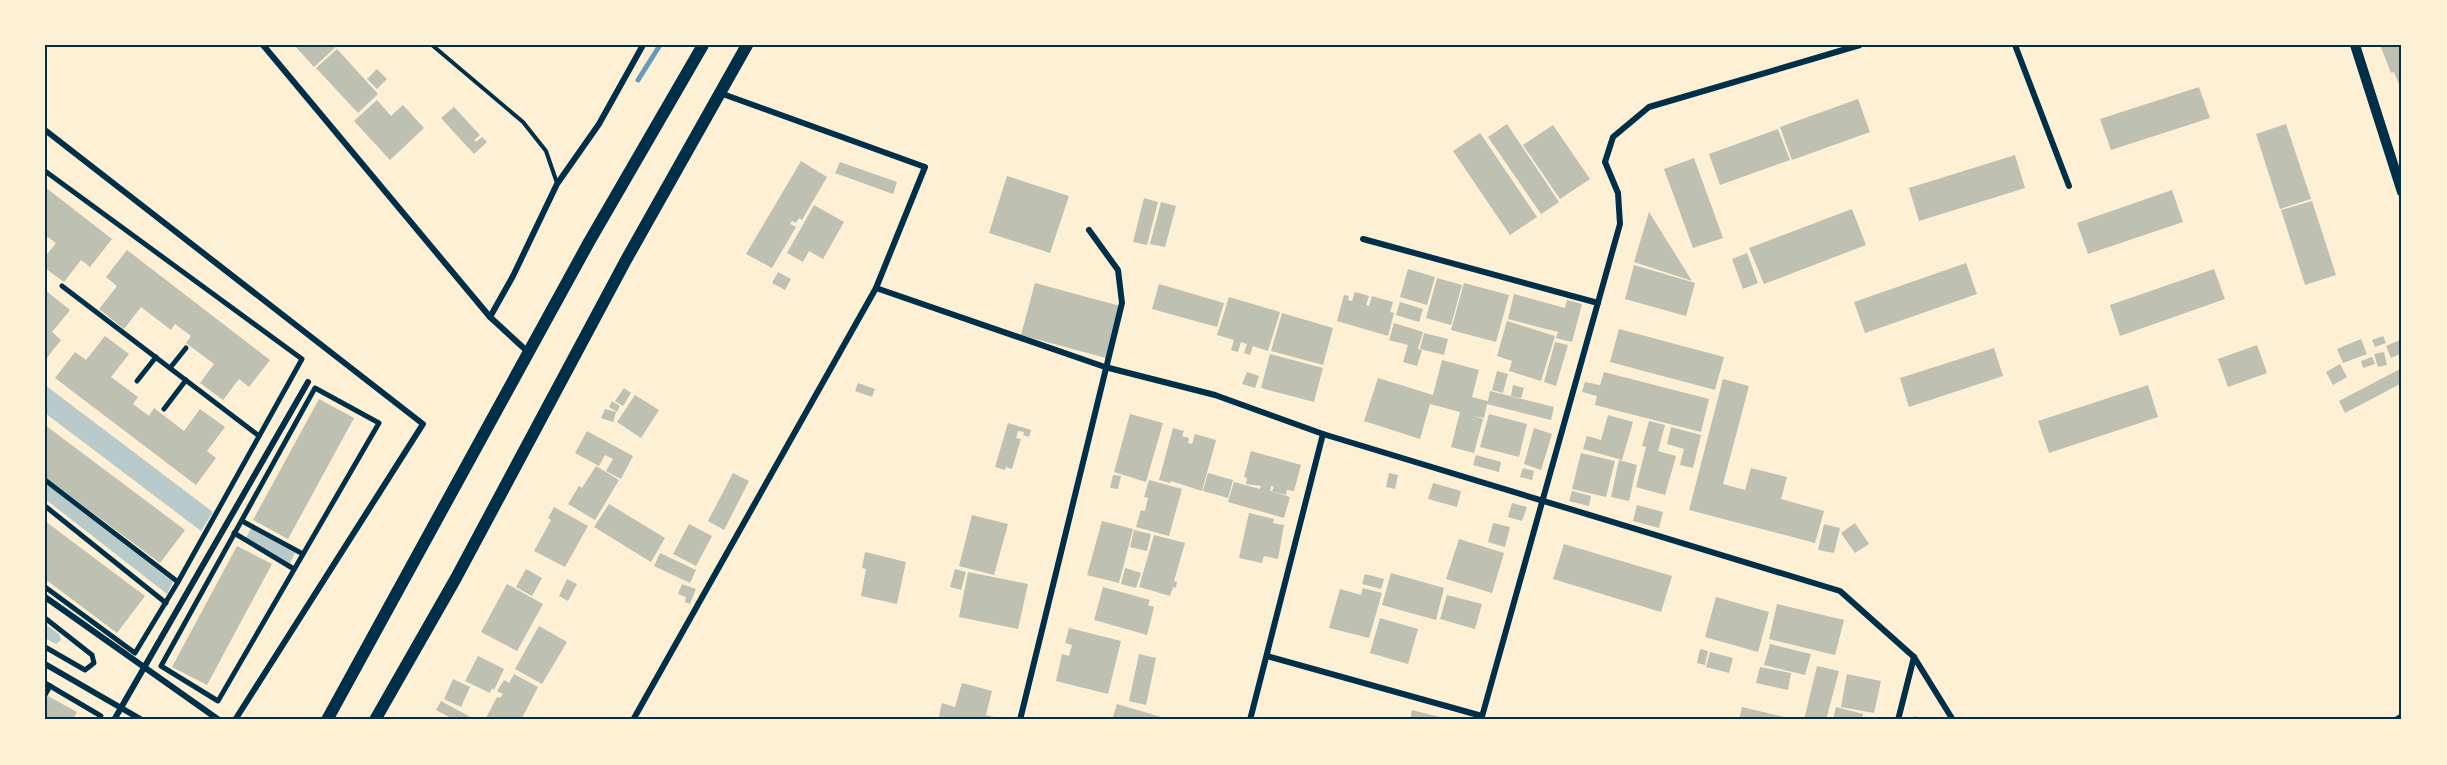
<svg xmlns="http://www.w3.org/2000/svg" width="2447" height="765" viewBox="0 0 2447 765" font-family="'Libre Baskerville',serif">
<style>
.green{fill:#b9caca}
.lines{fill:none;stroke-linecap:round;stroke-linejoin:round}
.stream{stroke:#669bbc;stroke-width:5}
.building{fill:#bec0b2}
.service{stroke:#003049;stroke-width:4}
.pedestrian{stroke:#003049;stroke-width:5}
.minor{stroke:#003049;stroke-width:6}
.tertiary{stroke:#003049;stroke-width:10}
.primary{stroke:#003049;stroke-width:12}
.neatline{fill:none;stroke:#003049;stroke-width:2}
</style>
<rect width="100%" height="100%" fill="#fdf0d5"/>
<g class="green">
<path d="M45 385 213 512 201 531 45 413Z"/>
<path d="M45 483 173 582 167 594 45 499Z"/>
<path d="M251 528 295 553 290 563 246 538Z"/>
<path d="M45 624 59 634 61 640 56 644 45 638Z"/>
</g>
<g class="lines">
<path class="stream" d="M638 80 660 45"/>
</g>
<g class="building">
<path d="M294 45H338L314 67Z"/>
<path d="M2380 45H2398L2402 55V86L2400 87 2394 72 2391 73Z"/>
<path d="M337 49 378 94 358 113 316 68Z"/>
<path d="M377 69 387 79 377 89 367 79Z"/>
<path d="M2199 87 2210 118 2111 150 2100 119Z"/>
<path d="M1858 99 1870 132 1792 160 1780 127Z"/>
<path d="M377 100 391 116 403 105 424 128 390 160 354 121Z"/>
<path d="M454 107 480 135 474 140 476 142 482 137 487 142 474 154 441 118Z"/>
<path d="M1507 124 1559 202 1541 214 1488 137Z"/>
<path d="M2286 124 2311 199 2280 209 2256 134Z"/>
<path d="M1553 125 1590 179 1560 199 1523 145Z"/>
<path d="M1778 129 1790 160 1720 185 1709 154Z"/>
<path d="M1480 133 1537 217 1510 235 1453 151Z"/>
<path d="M2015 155 2025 188 1919 221 1909 188Z"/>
<path d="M1694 158 1723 238 1693 248 1664 169Z"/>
<path d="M801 161 827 177 802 220 799 218 796 223 792 221 790 224 796 227 772 268 746 254Z"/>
<path d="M840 162 897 182 893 194 835 173Z"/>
<path d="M1007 176 1069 196 1050 253 989 233Z"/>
<path d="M45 187 112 239 90 267 81 260 64 282 45 268V257L56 243 45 235Z"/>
<path d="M2172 190 2183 222 2088 254 2077 223Z"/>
<path d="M1144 198 1158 202 1147 245 1133 242Z"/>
<path d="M2312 201 2336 275 2305 285 2281 210Z"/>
<path d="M1161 202 1176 206 1165 247 1150 244Z"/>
<path d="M814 205 844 222 823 259 809 251 803 262 787 253Z"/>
<path d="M1852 209 1866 245 1764 284 1749 248Z"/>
<path d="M1649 212 1692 281 1634 262Z"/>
<path d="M127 250 270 360 249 387 239 379 223 400 200 383 214 364 186 343 191 336 175 324 171 330 141 307 124 329 99 309 117 286 106 277Z"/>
<path d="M1747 253 1758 283 1743 289 1732 259Z"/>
<path d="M1966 263 1977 294 1865 333 1854 302Z"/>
<path d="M1634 265 1695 283 1686 316 1625 299Z"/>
<path d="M1408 269 1435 277 1427 305 1400 297Z"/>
<path d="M2214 269 2225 299 2120 336 2110 305Z"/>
<path d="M778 272 791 279 785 290 772 283Z"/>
<path d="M1437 278 1462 285 1451 325 1426 318Z"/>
<path d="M1035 283 1120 306 1106 358 1021 335Z"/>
<path d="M1464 283 1509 295 1496 342 1451 330Z"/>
<path d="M1159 284 1224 303 1217 327 1152 309Z"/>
<path d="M45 290 70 310 52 332 61 340 45 360Z"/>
<path d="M1355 292 1369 296 1366 305 1369 306 1372 296 1393 302 1390 312 1394 313 1388 336 1337 321 1344 295 1349 296 1348 300 1352 301Z"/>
<path d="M1514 294 1565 308 1567 300 1582 304 1572 342 1556 338 1558 332 1508 319Z"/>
<path d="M1229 297 1280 312 1268 351 1253 346 1250 355 1244 353 1247 344 1241 342 1238 352 1231 350 1234 340 1217 335Z"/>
<path d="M1400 302 1423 309 1419 322 1396 315Z"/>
<path d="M1282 313 1333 328 1323 365 1271 351Z"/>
<path d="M1507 321 1555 336 1541 381 1509 371 1512 361 1497 356Z"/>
<path d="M1394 323 1423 332 1418 349 1422 350 1417 366 1403 362 1408 345 1389 340Z"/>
<path d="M1619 329 1724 357 1715 390 1610 362Z"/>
<path d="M1424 333 1448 339 1444 355 1420 349Z"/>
<path d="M105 336 129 354 111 377 138 397 133 404 149 416 154 408 184 431 200 409 225 427 207 451 216 458 196 485 55 378 75 352 86 360Z"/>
<path d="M2383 336 2386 343 2375 347 2372 340Z"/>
<path d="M2361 339 2367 354 2343 363 2337 349Z"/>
<path d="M2400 340 2402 353 2391 358 2386 346Z"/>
<path d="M1555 342 1568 345 1556 386 1544 382Z"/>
<path d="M2257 345 2267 373 2228 387 2218 359Z"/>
<path d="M1994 348 2003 376 1909 407 1900 378Z"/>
<path d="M2384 352 2387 365 2378 367 2374 354Z"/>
<path d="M1270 354 1323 368 1314 402 1261 388Z"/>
<path d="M2372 357 2375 364 2363 368 2361 361Z"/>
<path d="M1442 360 1479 370 1472 397 1488 401 1490 391 1554 407 1551 420 1487 404 1484 418 1473 416 1483 419 1474 453 1451 447 1460 412 1430 404 1420 439 1364 421 1378 378 1433 395Z"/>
<path d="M2340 364 2347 377 2333 385 2326 372Z"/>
<path d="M2402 368V383L2345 413 2339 401Z"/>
<path d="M1497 371 1508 374 1503 393 1492 390Z"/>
<path d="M1247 372 1259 376 1255 388 1242 384Z"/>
<path d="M1604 372 1709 399 1701 432 1595 405 1597 396 1582 392 1585 382 1600 385Z"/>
<path d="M1723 379 1749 386 1723 484 1745 490 1751 468 1787 477 1781 499 1824 511 1815 543 1689 510Z"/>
<path d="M858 383 875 389 872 397 855 391Z"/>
<path d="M1513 385 1524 388 1521 398 1511 396Z"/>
<path d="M2148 385 2158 417 2049 453 2038 421Z"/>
<path d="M624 388 631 393 623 406 615 401Z"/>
<path d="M635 395 659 410 641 438 617 422Z"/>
<path d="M319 399 354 418 288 539 253 520Z"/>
<path d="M612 401 620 406 617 412 609 407Z"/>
<path d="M605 409 616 412 613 422 601 418Z"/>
<path d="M1130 414 1163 423 1146 482 1114 472Z"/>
<path d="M1489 414 1527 424 1519 457 1480 447Z"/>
<path d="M1608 415 1633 422 1622 460 1583 449 1587 436 1601 440Z"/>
<path d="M1649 421 1665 425 1658 451 1676 456 1665 495 1636 487 1646 447 1642 446Z"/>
<path d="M1008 423 1031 430 1029 437 1023 435 1024 432 1018 431 1016 438 1021 439 1012 469 1006 467 1005 470 995 467Z"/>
<path d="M45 425 185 530 160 563 45 477Z"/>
<path d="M1671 427 1701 435 1693 468 1680 465 1684 449 1667 444Z"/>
<path d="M1173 428 1184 431 1182 436 1189 438 1188 443 1192 444 1195 434 1216 440 1202 491 1171 481 1170 483 1159 480Z"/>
<path d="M1534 428 1552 434 1541 470 1524 464Z"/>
<path d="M587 431 633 456 621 479 606 471 613 459 605 455 599 466 575 453Z"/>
<path d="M1251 451 1301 465 1294 491 1287 490 1286 495 1272 491 1274 487 1271 486 1270 491 1264 489 1290 497 1284 518 1228 502 1234 482 1260 489 1261 486 1246 484 1247 478 1244 477Z"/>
<path d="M1581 453 1615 461 1606 497 1572 489Z"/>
<path d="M1476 455 1501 462 1499 472 1473 465Z"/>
<path d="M1619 460 1637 465 1629 501 1611 497Z"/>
<path d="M596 466 619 480 595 520 568 504 579 486 582 488Z"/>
<path d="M1523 468 1534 471 1532 480 1520 477Z"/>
<path d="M733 473 749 481 724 530 708 521Z"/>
<path d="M1208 473 1233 480 1228 498 1203 491Z"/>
<path d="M1389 473 1398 475 1395 489 1386 487Z"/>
<path d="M1113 475 1121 476 1118 489 1110 488Z"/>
<path d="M1149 480 1182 489 1169 536 1136 527 1141 510 1145 511 1148 498 1144 497Z"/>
<path d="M1433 483 1461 491 1457 507 1428 499Z"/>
<path d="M1572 491 1591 496 1589 506 1569 501Z"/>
<path d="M1512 503 1527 507 1522 521 1508 517Z"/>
<path d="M609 504 665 538 651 562 594 527Z"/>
<path d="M1637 505 1663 512 1659 528 1633 521Z"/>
<path d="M554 507 588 526 565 567 534 551 551 520 548 518Z"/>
<path d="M1249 513 1274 519 1273 523 1284 525 1278 559 1264 556 1262 563 1239 558Z"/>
<path d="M972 515 1008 524 994 575 959 566Z"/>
<path d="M45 521 145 596 117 633 45 579Z"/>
<path d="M1102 521 1133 529 1119 583 1087 575Z"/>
<path d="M1493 523 1510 527 1505 547 1488 542Z"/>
<path d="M1855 523 1869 544 1855 553 1841 533Z"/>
<path d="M689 524 712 536 696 566 673 554Z"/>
<path d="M1824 524 1840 528 1834 553 1818 550Z"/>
<path d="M1134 530 1151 534 1147 551 1130 547Z"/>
<path d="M1154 535 1185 543 1174 581 1177 582 1176 588 1173 587 1170 596 1139 587Z"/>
<path d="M1459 539 1504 553 1492 593 1446 579Z"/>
<path d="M1564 544 1672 576 1661 612 1553 579Z"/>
<path d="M237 546 272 564 207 685 172 667Z"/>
<path d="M865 552 906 562 897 604 861 596 866 569 862 568Z"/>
<path d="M660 553 696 570 690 583 654 566Z"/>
<path d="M1125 568 1141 573 1136 588 1121 584Z"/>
<path d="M526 569 542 578 532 596 516 587Z"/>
<path d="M955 569 966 572 961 590 950 587Z"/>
<path d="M968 572 1028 584 1018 629 959 617Z"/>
<path d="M1391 573 1444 588 1436 620 1382 605Z"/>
<path d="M1365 574 1384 579 1381 589 1362 584Z"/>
<path d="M567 579 577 584 568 601 559 596Z"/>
<path d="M507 584 543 604 517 651 481 632Z"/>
<path d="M682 584 696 589 690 604 685 602 686 597 678 594Z"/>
<path d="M1103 587 1150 600 1148 605 1154 607 1147 635 1094 620Z"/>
<path d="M1363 588 1382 593 1369 638 1329 628 1340 589 1361 595Z"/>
<path d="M1447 595 1482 604 1475 629 1440 619Z"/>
<path d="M1716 597 1769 612 1758 652 1705 637Z"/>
<path d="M1777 604 1844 620 1835 655 1769 639Z"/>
<path d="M1380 618 1418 629 1408 664 1370 653Z"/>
<path d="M539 626 567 642 542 684 515 669Z"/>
<path d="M1069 628 1121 641 1108 694 1056 681 1062 654 1069 656 1072 645 1065 643Z"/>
<path d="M1770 644 1811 654 1805 675 1764 665Z"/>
<path d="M1700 649 1708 651 1705 665 1697 663Z"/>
<path d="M1710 652 1733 658 1729 673 1706 667Z"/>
<path d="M1139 654 1156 658 1146 705 1129 701Z"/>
<path d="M478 656 504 669 494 690 492 688 490 693 465 681Z"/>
<path d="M1817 666 1839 671 1826 720H1804Z"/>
<path d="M1760 667 1791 673 1788 690 1756 683Z"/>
<path d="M514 674 538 687 521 720H485L497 697 500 698 503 694 497 691 504 680 509 683Z"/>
<path d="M1847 674 1881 681 1874 713 1841 707Z"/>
<path d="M453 679 470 687 461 707 444 699Z"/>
<path d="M962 683 992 691 986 715 994 717 993 720H938L942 703 955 707Z"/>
<path d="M48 696 77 712 73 720H45V703Z"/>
<path d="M441 701 476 720H447L449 717 436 710Z"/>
<path d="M1117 704 1168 719V720H1112Z"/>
<path d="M1742 707 1784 717V720H1739Z"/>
<path d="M1836 707 1863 714 1862 720H1833Z"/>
<path d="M1412 710 1448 719V720H1410Z"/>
<path d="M1914 716 1927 719V720H1913Z"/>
</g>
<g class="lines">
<path class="service" d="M432 45 523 122 546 151 557 183"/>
<g class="pedestrian">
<path d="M45 171 302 359 178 582"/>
<path d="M62 286 259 436"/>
<path d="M170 368 186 348"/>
<path d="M137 381 156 357"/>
<path d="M315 388 379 423 218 701 161 666Z"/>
<path d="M164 409 186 380"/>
<path d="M45 480 178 582 135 653 45 587"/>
<path d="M45 506 166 603"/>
<path d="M242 521 303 554"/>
<path d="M234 533 294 569"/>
<path d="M45 618 92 655 94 663 85 670 45 647"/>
<path d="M45 683 101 716 99 720"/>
<path d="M45 695 50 686"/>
</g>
<g class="minor">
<path d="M263 45 490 317 528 352"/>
<path d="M2015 45 2069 186"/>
<path d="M45 130 423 424 235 720"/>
<path d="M1363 239 1598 303"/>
<path d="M876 288 1105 367 1215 395 1323 434 1840 591 1914 657 1953 720"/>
<path d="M490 317 513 276 557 184 599 124 643 45"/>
<path d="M45 597 219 720"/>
<path d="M1267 656 1482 716"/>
<path d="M45 664 142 720"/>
<path d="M114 720 308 382"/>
<path d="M633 720 876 288 925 167 720 93"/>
<path d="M1020 720 1122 303 1118 270 1089 230"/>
<path d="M1250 720 1323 434"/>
<path d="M1481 720 1620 224 1618 193 1605 162 1613 137 1649 107 1860 45"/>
<path d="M1898 720 1914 657"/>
<path d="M2396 720 2402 716"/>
</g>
<path class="tertiary" d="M2355 45 2402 192"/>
<g class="primary">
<path d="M327 720 589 242 703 45"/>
<path d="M375 720 456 578 626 260 747 45"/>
</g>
</g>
<rect width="2447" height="765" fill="none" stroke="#fdf0d5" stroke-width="93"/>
<rect x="46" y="46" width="2354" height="672" class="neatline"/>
</svg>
